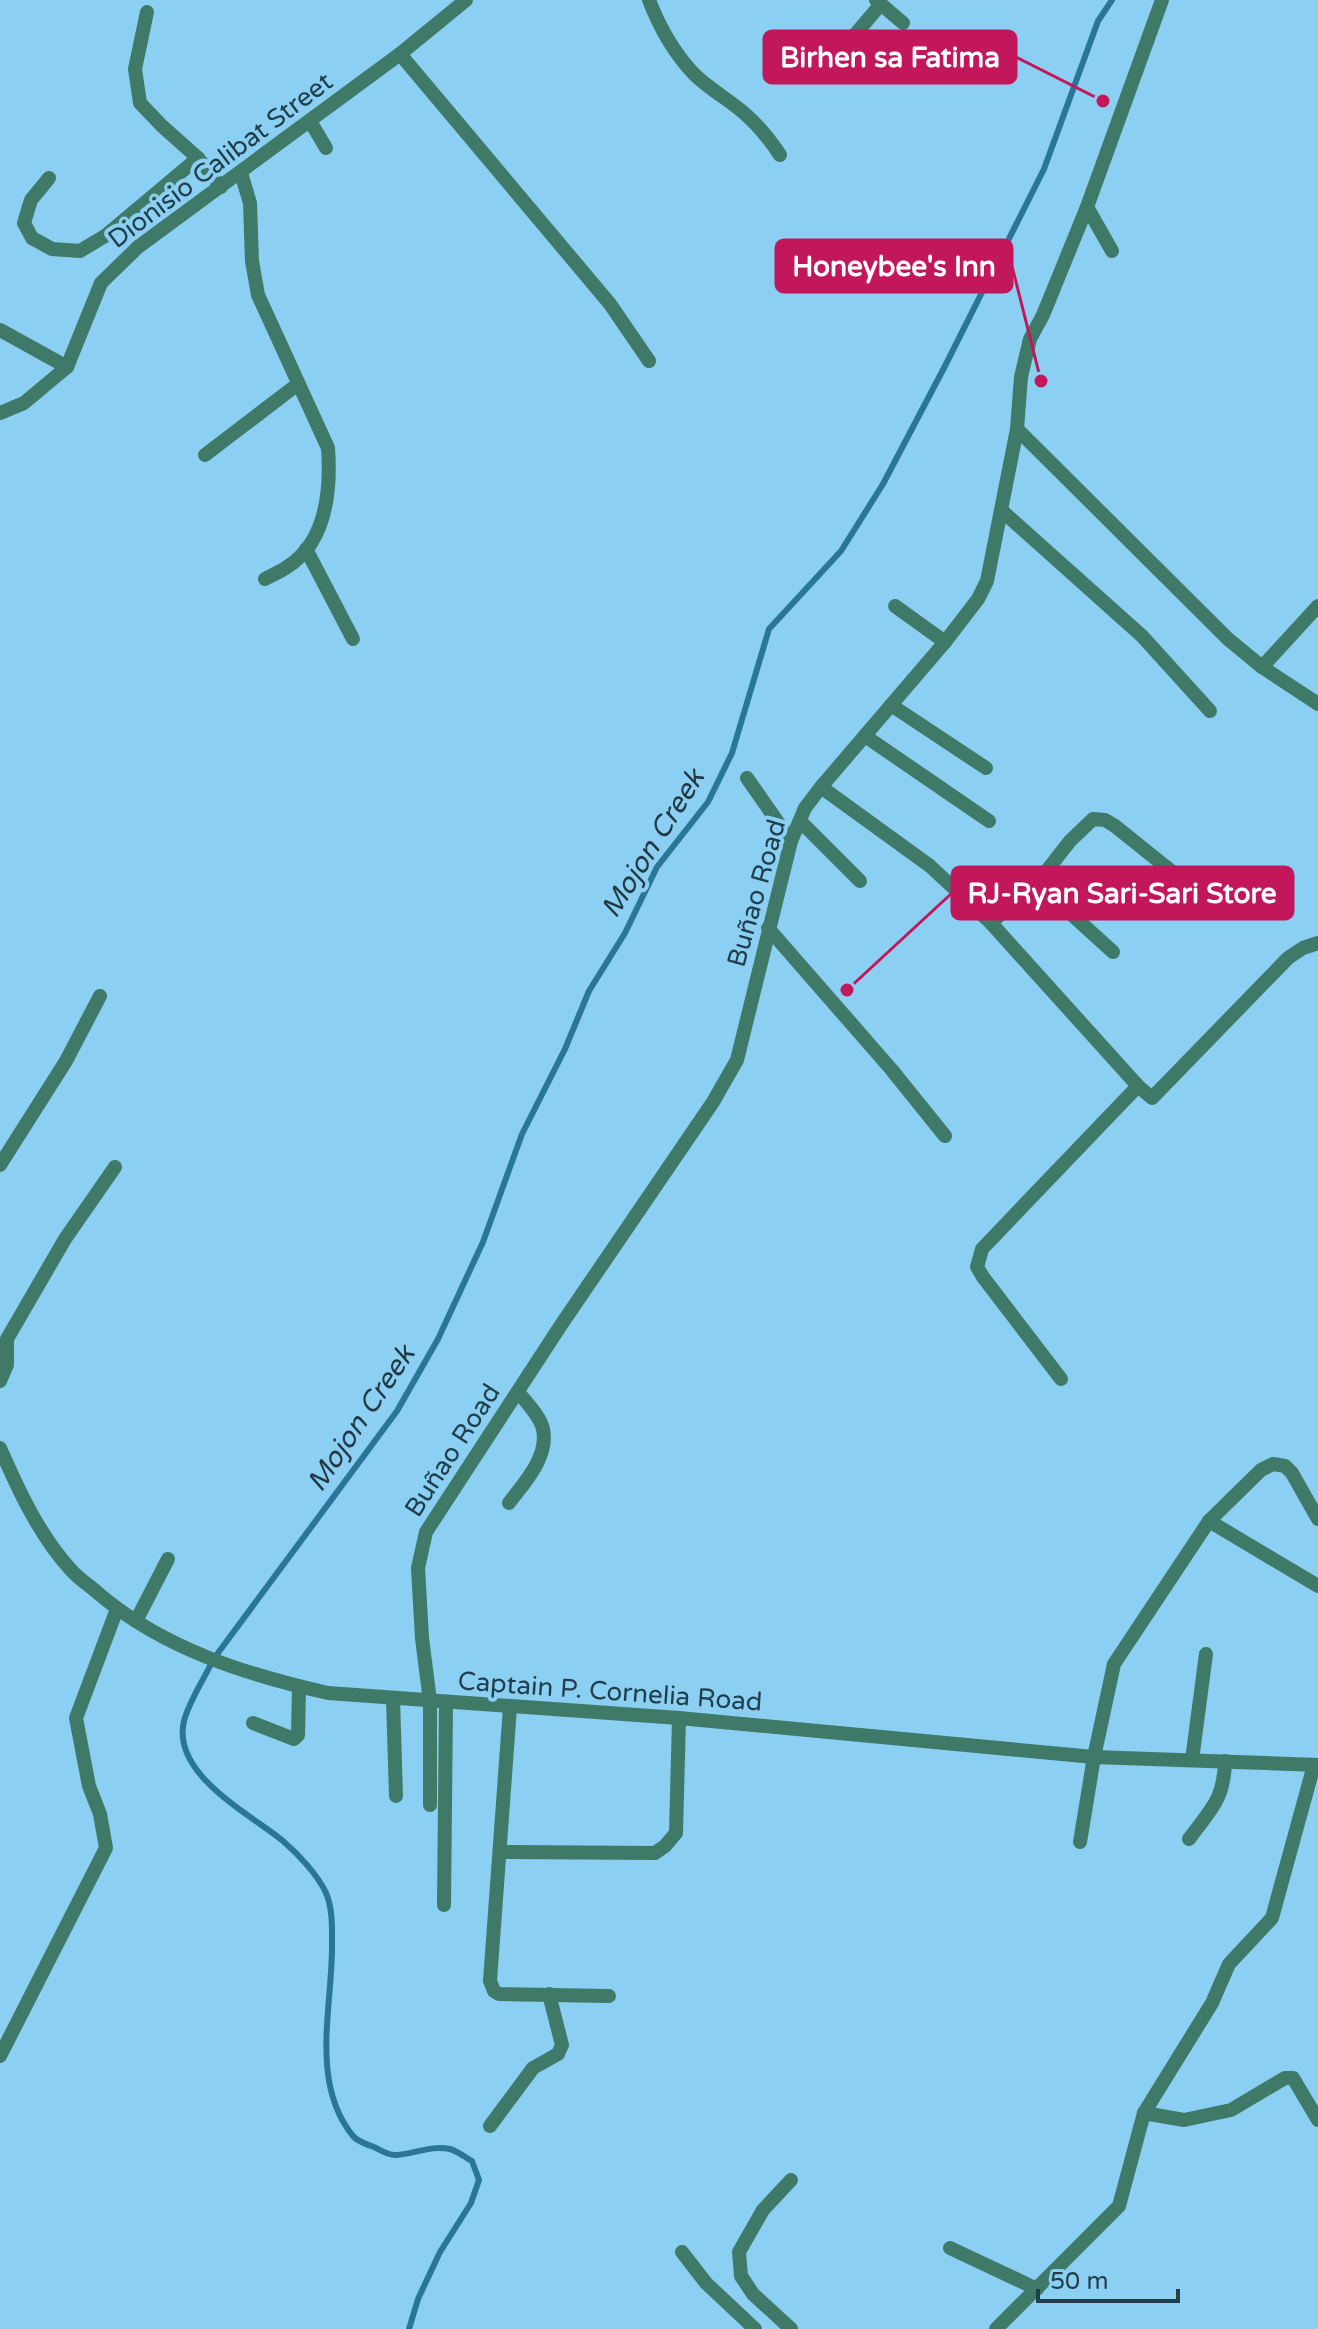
<svg xmlns="http://www.w3.org/2000/svg" width="1318" height="2329" viewBox="0 0 1318 2329" font-family="'Varela Round',sans-serif">
<style>
.lines{fill:none;stroke-linecap:round;stroke-linejoin:round}
.stream{stroke:#2a7698;stroke-width:6}
.minor{stroke:#3f7967;stroke-width:14}
.labels{text-anchor:middle;stroke-width:8;stroke-linejoin:round;paint-order:stroke}
.street-label{font-size:26px;fill:#213e4c;stroke:#8bcff2}
.water-label{font-size:28px;font-style:italic;fill:#223945;stroke:#8bcff2}
.leader{fill:none;stroke:#c2185b;stroke-width:3}
.callout-dot{fill:#c2185b;stroke:#8bcff2;stroke-width:3}
.callout{fill:#c2185b;stroke:#c2185b;stroke-width:3}
.callout-label{font-size:28px;text-anchor:middle;font-weight:bold;fill:#fff}
</style>
<rect width="100%" height="100%" fill="#8bcff2"/>
<g class="lines">
<g class="stream">
<path d="M218 1653 397 1411 438 1339 483 1242 522 1134 565 1049 589 991 625 933 657 867 708 802 732 753 769 629 841 551 883 484 945 366 1044 169 1098 21 1112 0"/>
<path d="M210 1666C201 1684 189 1702 184 1721 171 1774 250 1814 283 1841 298 1854 318 1875 326 1893 333 1909 332 1930 332 1947 332 2009 310 2083 353 2136 358 2142 366 2144 374 2147 380 2150 389 2156 396 2155 415 2154 431 2145 450 2149 457 2151 465 2157 472 2161L479 2180 471 2203 440 2252 418 2299 409 2329"/>
</g>
<g class="minor">
<path d="M649 0C659 26 675 54 694 74 709 89 728 99 744 113 758 125 770 140 780 155"/>
<path d="M876 0 903 23"/>
<path d="M147 12 135 69 140 103 162 126 198 158 221 187"/>
<path d="M853 37 881 4"/>
<path d="M400 54 610 304 649 361"/>
<path d="M310 121 326 148"/>
<path d="M241 173 250 203 252 261 258 295 328 448C331 490 327 542 287 567 280 572 272 575 265 579"/>
<path d="M49 178 31 200 24 223 32 238 52 249 80 251 105 236 198 158"/>
<path d="M1087 207 1112 251"/>
<path d="M0 330 67 367"/>
<path d="M0 413 24 403 67 367 101 283 138 247 400 54 466 0"/>
<path d="M1017 429 1228 639 1262 667 1318 704"/>
<path d="M205 455 298 384"/>
<path d="M1001 510 1142 636 1210 711"/>
<path d="M306 549 353 639"/>
<path d="M895 606 945 642"/>
<path d="M1262 667 1318 606"/>
<path d="M891 705 986 768"/>
<path d="M865 736 989 821"/>
<path d="M747 778 791 841"/>
<path d="M821 787 930 866 991 923 1138 1086 1152 1098 1288 958 1303 948 1318 943"/>
<path d="M800 821 860 881"/>
<path d="M1036 882 1113 952"/>
<path d="M991 923 1045 873 1070 841 1093 819 1105 820 1115 826 1176 875"/>
<path d="M768 928 891 1069 945 1136"/>
<path d="M0 1165 66 1061 100 996"/>
<path d="M1061 1379 983 1277 977 1267 982 1249 1138 1086"/>
<path d="M0 1381 7 1365V1339L65 1239 115 1167"/>
<path d="M0 1448C19 1491 39 1535 71 1570 79 1579 90 1586 99 1594 164 1649 247 1675 328 1693L679 1718 1094 1757 1318 1765"/>
<path d="M509 1503C524 1483 549 1457 543 1429 540 1416 526 1402 518 1392"/>
<path d="M1209 1521 1318 1586"/>
<path d="M136 1621 168 1559"/>
<path d="M393 1698 396 1796"/>
<path d="M510 1707 490 1981 494 1991 499 1994 609 1996"/>
<path d="M253 1723 294 1739 298 1735 299 1687"/>
<path d="M1192 1760 1206 1654"/>
<path d="M430 1805V1701L422 1638 418 1568 426 1532 561 1325 713 1102 737 1060 791 841 805 808 821 787 945 642 978 599 987 581 1017 429 1021 377 1030 339 1043 315 1087 207 1162 0"/>
<path d="M1189 1839C1211 1809 1224 1800 1225 1761"/>
<path d="M1080 1842 1094 1757 1114 1664 1209 1521 1261 1470 1273 1464 1285 1466 1292 1473 1318 1519"/>
<path d="M500 1852 655 1853 665 1846 676 1833 679 1718"/>
<path d="M444 1905 446 1702"/>
<path d="M0 2056 106 1848 100 1814 89 1786 76 1718 117 1609"/>
<path d="M1144 2113 1184 2120 1231 2110 1285 2078H1293L1318 2120"/>
<path d="M490 2126 533 2068 558 2054 562 2045 549 1994"/>
<path d="M791 2180 763 2210 739 2252 741 2276 753 2294 791 2329"/>
<path d="M950 2248 1037 2289"/>
<path d="M682 2252 706 2283 755 2329"/>
<path d="M996 2329 1119 2206 1144 2113 1212 2003 1229 1964 1272 1918 1314 1765"/>
</g>
</g>
<g class="labels">
<g class="street-label">
<text transform="translate(220 160) rotate(-37)" y="9">Dionisio Calibat Street</text>
<text transform="translate(756 893) rotate(-74)" y="9">Buñao Road</text>
<text transform="translate(452 1450) rotate(-57)" y="9">Buñao Road</text>
<text transform="translate(610 1691) rotate(4)" y="9">Captain P. Cornelia Road</text>
</g>
<g class="water-label">
<text transform="translate(652 843) rotate(-58)" y="10">Mojon Creek</text>
<text transform="translate(360 1418) rotate(-56)" y="10">Mojon Creek</text>
</g>
</g>
<path class="leader" d="M1103 101L1016 57M1041 381L1012 266M847 990L952 893"/>
<g class="callout-dot">
<circle cx="1103" cy="101" r="8"/>
<circle cx="1041" cy="381" r="8"/>
<circle cx="847" cy="990" r="8"/>
</g>
<g class="callout">
<rect x="764" y="31" width="252" height="52" rx="8"/>
<rect x="776" y="240" width="236" height="52" rx="8"/>
<rect x="952" y="867" width="341" height="52" rx="8"/>
</g>
<g class="callout-label">
<text x="890" y="67">Birhen sa Fatima</text>
<text x="894" y="276">Honeybee's Inn</text>
<text x="1122" y="903">RJ-Ryan Sari-Sari Store</text>
</g>
<path d="M1038 2289v12h140v-12" fill="none" stroke="#213e4c" stroke-width="4"/>
<text x="1050" y="2289" font-size="24" fill="#213e4c" stroke="#8bcff2" stroke-width="6" paint-order="stroke">50 m</text>
</svg>
